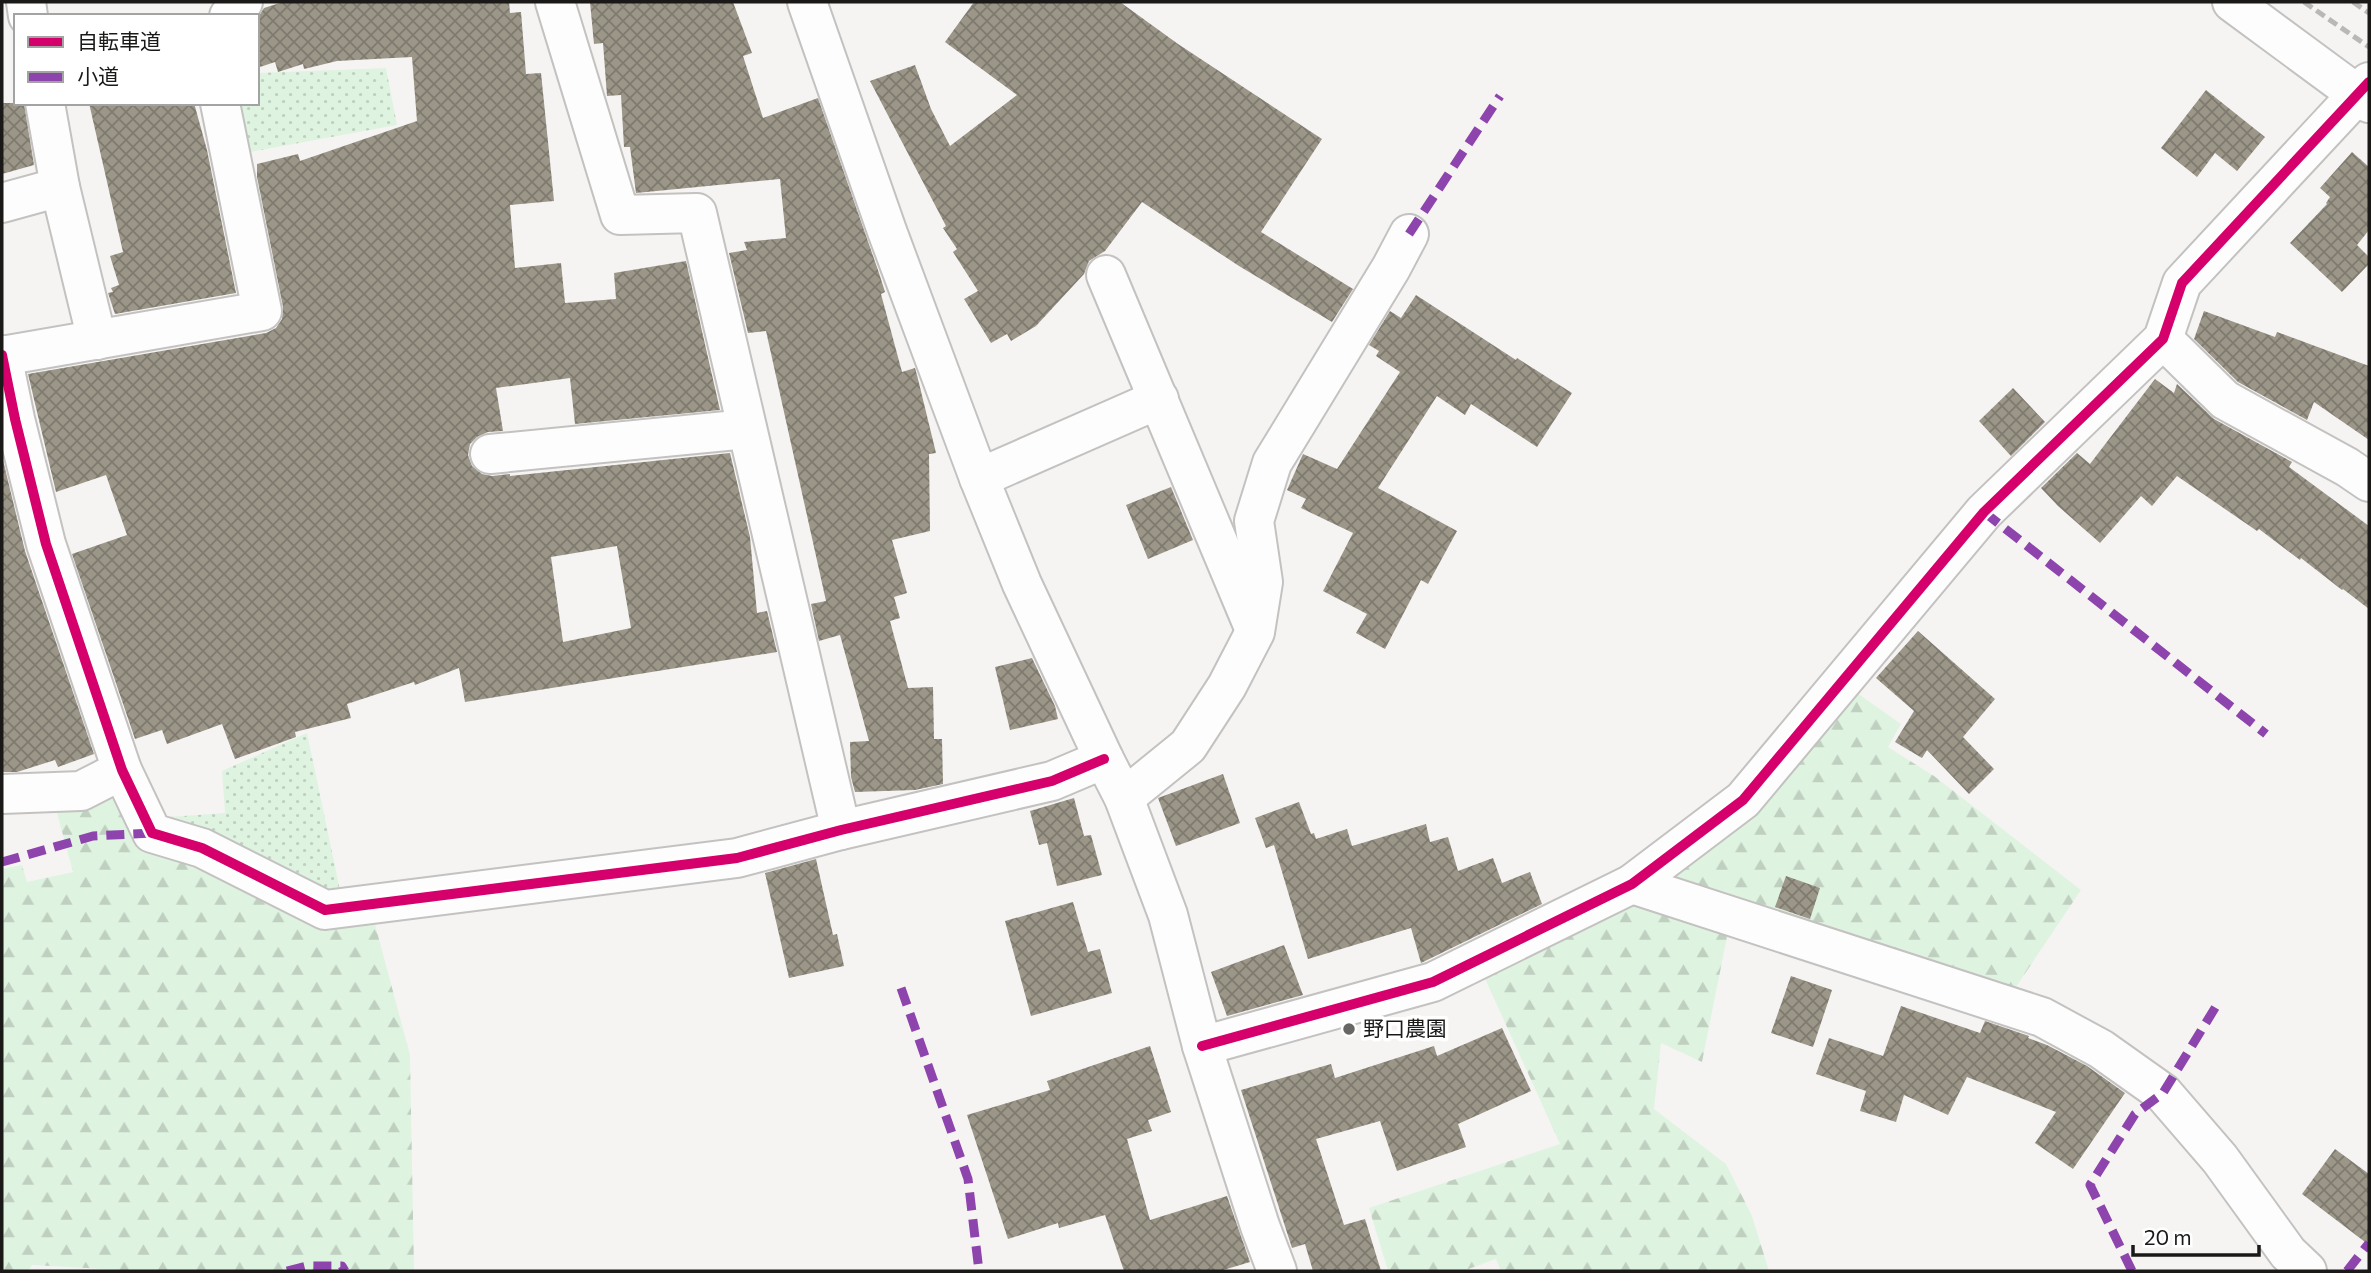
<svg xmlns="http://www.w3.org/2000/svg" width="2371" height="1273" viewBox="0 0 2371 1273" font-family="Commissioner,'Noto Sans JP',sans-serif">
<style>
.grass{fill:url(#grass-dots)}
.forest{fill:url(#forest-firs)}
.building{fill:url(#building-cross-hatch);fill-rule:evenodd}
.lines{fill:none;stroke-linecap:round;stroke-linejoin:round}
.street-casing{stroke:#c3c2c0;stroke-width:42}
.street{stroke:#fefdfd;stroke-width:38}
.rail{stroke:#b9b8b7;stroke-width:5;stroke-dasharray:10 5;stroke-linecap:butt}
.quiet{stroke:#8e44ad;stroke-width:9;stroke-dasharray:18 9;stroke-linecap:butt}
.cycleway-casing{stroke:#fff;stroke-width:15}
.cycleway{stroke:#d6006c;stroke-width:10}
.poi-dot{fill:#676664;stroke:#fff;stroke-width:2.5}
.labels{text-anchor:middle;stroke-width:7;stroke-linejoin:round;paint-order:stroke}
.poi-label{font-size:21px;fill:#1a1918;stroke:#fff;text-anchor:start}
</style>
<defs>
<pattern id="grass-dots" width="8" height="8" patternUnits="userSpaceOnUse" patternTransform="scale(1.75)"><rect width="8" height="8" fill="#dff3e1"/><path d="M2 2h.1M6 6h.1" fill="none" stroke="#bfd0c0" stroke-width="1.8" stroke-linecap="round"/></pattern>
<pattern id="forest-firs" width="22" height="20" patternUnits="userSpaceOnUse" patternTransform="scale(1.75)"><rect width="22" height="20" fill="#dff3e1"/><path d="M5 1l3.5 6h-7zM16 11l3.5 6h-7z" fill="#bfd0c0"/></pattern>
<pattern id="building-cross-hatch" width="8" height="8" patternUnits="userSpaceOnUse" patternTransform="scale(1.75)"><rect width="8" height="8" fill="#9c9689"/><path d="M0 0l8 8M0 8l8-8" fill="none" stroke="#7e7a6f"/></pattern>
</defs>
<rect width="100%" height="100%" fill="#f6f4f2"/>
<g class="grass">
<path d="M386 68 397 125 239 154 230 103H257V73Z"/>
<path d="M307 733 341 895 314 896 155 818 225 813 222 771Z"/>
</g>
<g class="forest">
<path d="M1850 688 1901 724 1888 747 1934 776 2081 890 2016 987 1654 877Z"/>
<path d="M124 799 372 913 410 1055 414 1271H141L32 1265 28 1271H2V869L22 865 27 882 73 872 54 802Z"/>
<path d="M1632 895 1729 927 1702 1062 1661 1043 1654 1109 1726 1164 1752 1216 1769 1271H1501L1496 1259 1463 1271H1388L1369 1208 1560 1144 1482 972Z"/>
</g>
<g class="building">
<path d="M283 2H509L510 13 521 12 526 74 541 73 554 201 510 205 515 268 561 263 565 303 616 299 614 273 686 261 720 410 575 424 570 378 496 388 503 431 488 432 477 437 470 444 468 455 472 466 482 474 492 476 510 474V476L730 453 750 537 757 613 767 611 777 652 465 702 459 668 415 685 414 682 347 704 351 718 295 732 296 737 235 759 222 724 167 744 162 730 135 739 72 554 127 535 106 475 56 492 28 374 266 333 276 328 282 319 283 307 257 177V164L298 154 300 161 417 121 412 57 337 61 304 69 303 64 278 72 275 62 257 68V19L264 8ZM617 546 631 628 563 642 551 557Z"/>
<path d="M590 2H733L752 53 743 56 763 118 818 98 879 273 885 292 881 294 902 372 915 368 917 375 936 453 929 454 930 531 892 540 907 593 894 597 900 618 890 621 908 688 933 687 934 739H942L943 784 915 790 855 792 851 777 850 742 869 741 840 635 819 641 811 604 826 601 766 331 748 333 729 253 747 250 744 242 786 238 780 179 636 193 630 147H624L621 95 607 96 603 43 594 44Z"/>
<path d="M974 2H1120L1178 44 1322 139 1261 232 1353 289 1332 322 1239 266 1142 202 1105 251 1089 261 1084 274 1036 326 1011 341 1007 334 991 343 964 299 978 291 953 252 957 249 943 228 946 226 870 81 915 65 931 109 950 146 1017 95 945 42Z"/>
<path d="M2206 90 2265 137 2237 171 2215 153 2197 177 2161 148Z"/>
<path d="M2 103H24L34 165 2 174Z"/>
<path d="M89 103H194L207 150 236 293 115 314 108 293 113 292 111 288 119 285 110 256 123 252Z"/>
<path d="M2352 152 2369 167V230L2357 245 2369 257V264L2342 292 2290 243 2327 204 2326 203 2330 197 2320 188Z"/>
<path d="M1416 295 1516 360 1517 358 1572 393 1537 447 1471 404 1465 415 1437 396 1378 488 1457 531 1428 584 1421 580 1385 649 1356 633 1367 614 1323 591 1353 533 1301 508 1306 499 1287 490 1303 454 1337 469 1400 372 1376 356 1379 351 1369 345 1390 311 1401 318Z"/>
<path d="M2204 311 2275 337 2277 332 2369 366V440L2314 402 2307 420 2238 382 2194 339Z"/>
<path d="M2155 379 2174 393 2177 384 2214 419 2292 462 2289 467 2369 526V609L2343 589 2342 590 2301 558 2300 560 2259 529 2257 531 2177 476 2152 506 2141 496 2100 543 2058 506 2041 488 2077 453 2090 464Z"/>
<path d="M2013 388 2045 422 2011 456 1979 421Z"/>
<path d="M2 456 25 551 94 754 58 767 55 760 17 772H2Z"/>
<path d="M1171 487 1193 540 1148 559 1126 505Z"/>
<path d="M1918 631 1995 699 1963 737 1994 769 1969 794 1927 750 1922 758 1895 742 1914 711 1876 678Z"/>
<path d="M1032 658 1055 706 1058 719 1010 730 995 667Z"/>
<path d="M1223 774 1240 823 1176 846 1158 798Z"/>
<path d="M1074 798 1084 836 1091 835 1102 875 1057 886 1047 843 1039 845 1030 811Z"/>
<path d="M1299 802 1311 834 1314 833 1316 839 1347 829 1352 846 1426 824 1430 842 1448 837 1458 871 1493 858 1502 883 1530 872 1542 904 1421 963 1411 928 1308 959 1274 845 1266 848 1255 818Z"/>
<path d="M816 859 833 935 837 934 844 966 789 978 765 873Z"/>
<path d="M1786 876 1820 888 1810 919 1775 907Z"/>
<path d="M1073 902 1088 952 1100 949 1112 993 1031 1016 1005 921Z"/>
<path d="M1284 945 1303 995 1227 1016 1211 972Z"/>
<path d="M1791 976 1832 990 1813 1047 1771 1033Z"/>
<path d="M1901 1006 1980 1033 1985 1021 2029 1036 2028 1038 2047 1045 2087 1066 2125 1093 2073 1169 2035 1143 2056 1112 1967 1077 1948 1115 1904 1095 1896 1122 1860 1111 1866 1091 1816 1074 1829 1038 1883 1056Z"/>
<path d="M1502 1028 1531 1091 1458 1124 1466 1147 1397 1171 1380 1121 1316 1139 1344 1225 1365 1219 1381 1271H1313L1305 1244 1292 1248 1241 1090 1331 1064 1335 1078 1434 1046 1437 1056Z"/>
<path d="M1150 1046 1171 1112 1148 1120 1152 1131 1127 1139 1150 1220 1227 1196 1250 1262 1220 1271H1124L1105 1215 1059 1228 1058 1223 1008 1239 967 1115 1050 1090 1047 1081Z"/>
<path d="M2335 1149 2369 1174V1245L2302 1194Z"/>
</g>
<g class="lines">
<defs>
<g id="street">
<path d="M26 2 28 16"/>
<path d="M555 2 620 215 697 213 841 830"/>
<path d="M807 2 887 231 979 478 1022 584 1104 759 1124 798 1168 915 1202 1046 1260 1226 1277 1271"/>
<path d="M2232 2 2369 103"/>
<path d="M229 16 243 2"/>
<path d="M45 103 60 187 97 340"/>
<path d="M2 203 60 187"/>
<path d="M1106 275 1255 630"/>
<path d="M2163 339 2225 400 2347 467 2369 482"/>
<path d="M2 355 15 419 46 544 122 770 152 833 202 848 325 910 737 858 841 830 1052 781 1104 759"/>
<path d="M2 356 262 311 220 103"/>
<path d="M490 454 747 429"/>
<path d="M979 478 1159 399"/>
<path d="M2 794 81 791 122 770"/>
<path d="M1124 798 1188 746 1227 686 1255 632 1263 582 1254 521 1272 463 1391 268 1409 234"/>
<path d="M1632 884 2042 1017 2101 1049 2163 1093 2220 1159 2288 1253 2307 1271"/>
<path d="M1202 1046 1433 982 1632 884 1743 800 1984 512 2163 339 2182 283 2369 82"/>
</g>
</defs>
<use href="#street" class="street-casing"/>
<use href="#street" class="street"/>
<g class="rail">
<path d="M2304 2 2369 47"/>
<path d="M2353 2 2369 13"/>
</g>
<g class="quiet">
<path d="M1409 234 1500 96"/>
<path d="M1984 512 2266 734"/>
<path d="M2 862 93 836 152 833"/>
<path d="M901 988 968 1179 979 1271"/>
<path d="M287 1271 307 1266H342L345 1271"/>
<path d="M2132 1271 2090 1185 2135 1114 2163 1093 2218 1003"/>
<path d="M2347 1271 2369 1243"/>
</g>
<defs>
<g id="cycleway">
<path d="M2 355 15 419 46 544 122 770 152 833 202 848 325 910 737 858 841 830 1052 781 1104 759"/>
<path d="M1202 1046 1433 982 1632 884 1743 800 1984 512 2163 339 2182 283 2369 82"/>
</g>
</defs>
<use href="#cycleway" class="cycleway-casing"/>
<use href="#cycleway" class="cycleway"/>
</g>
<circle class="poi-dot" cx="1349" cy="1029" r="7"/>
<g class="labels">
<g class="poi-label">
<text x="1363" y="1036">野口農園</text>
</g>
</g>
<rect width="2371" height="1273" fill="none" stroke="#1a1918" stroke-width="7"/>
<rect x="14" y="14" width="245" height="91" fill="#ffffff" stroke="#a3a3a3" stroke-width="2"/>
<rect x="28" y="37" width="35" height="10" fill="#d6006c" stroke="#a3a3a3" stroke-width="2"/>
<text x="77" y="49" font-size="21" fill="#1a1918">自転車道</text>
<rect x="28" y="72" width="35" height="10" fill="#8e44ad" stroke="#a3a3a3" stroke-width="2"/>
<text x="77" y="84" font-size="21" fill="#1a1918">小道</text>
<path d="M2133 1245v10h126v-10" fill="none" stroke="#1a1918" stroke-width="3.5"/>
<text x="2144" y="1245" font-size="21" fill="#1a1918" stroke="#ffffff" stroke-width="5" paint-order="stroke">20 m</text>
</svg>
